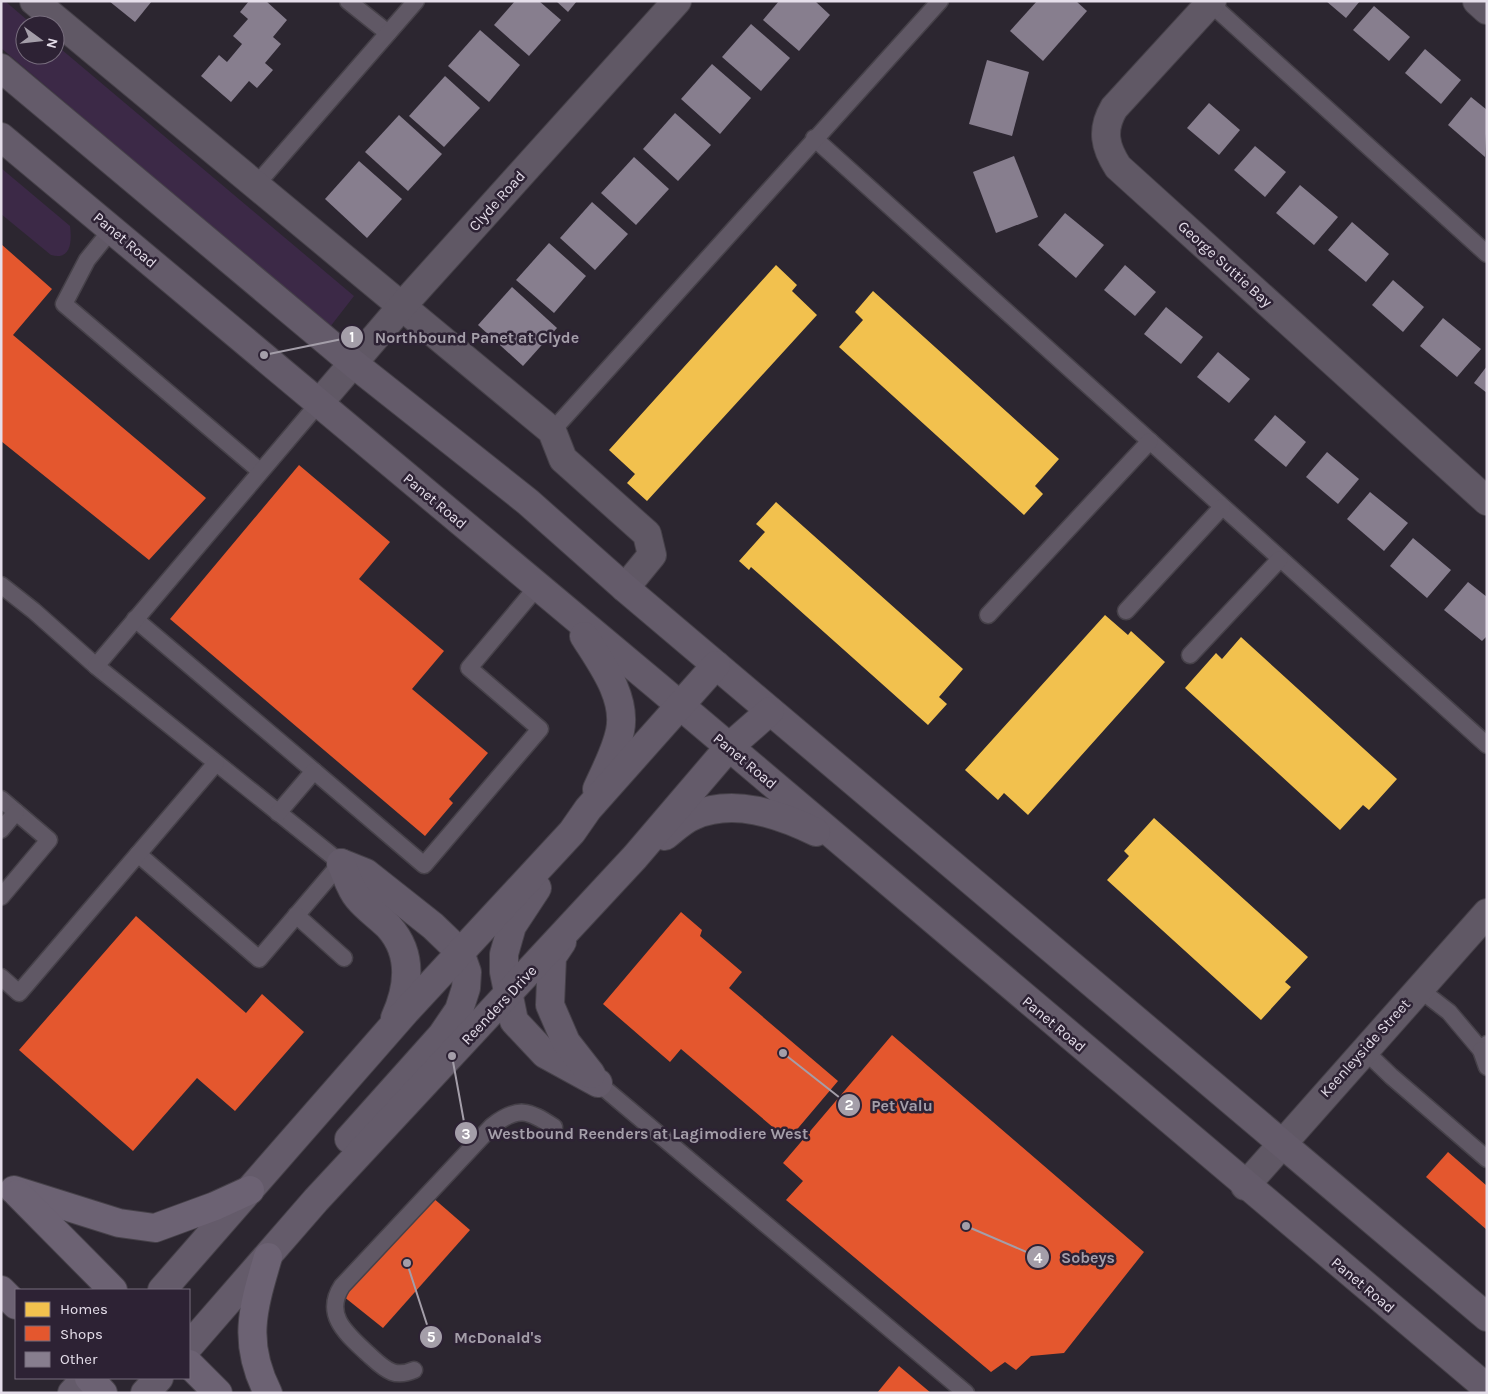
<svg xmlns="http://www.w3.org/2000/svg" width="1488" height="1394" viewBox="0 0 1488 1394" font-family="Karla,sans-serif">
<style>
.green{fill:#3c2947}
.homes{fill:#f2c14e}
.shops{fill:#e4572e}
.building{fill:#877e8e}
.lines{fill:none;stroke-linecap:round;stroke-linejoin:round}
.lane-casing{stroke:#464149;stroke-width:19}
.street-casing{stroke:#464149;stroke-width:30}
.secondary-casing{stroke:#464149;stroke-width:30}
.primary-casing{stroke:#464149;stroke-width:30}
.lane{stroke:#605865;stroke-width:16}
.street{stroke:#605865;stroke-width:28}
.secondary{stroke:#645b6a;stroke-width:28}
.primary{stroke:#6c6273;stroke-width:28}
.labels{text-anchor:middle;stroke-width:5;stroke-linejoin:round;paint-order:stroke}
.street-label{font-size:15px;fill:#e5deea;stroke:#2d2234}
.leader{fill:none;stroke:#a49ea9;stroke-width:2}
.callout-dot{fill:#a49ea9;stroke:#2d2234;stroke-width:2}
.mark-label{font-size:15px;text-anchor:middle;font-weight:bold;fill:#fff}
.callout-label{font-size:16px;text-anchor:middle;font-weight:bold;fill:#a49ea9;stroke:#2d2234;stroke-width:5;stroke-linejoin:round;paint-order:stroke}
</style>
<rect width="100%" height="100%" fill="#2c2630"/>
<g class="green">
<path d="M1 1H5L33 25H25V55H55V44L354 296 330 327 1 48Z"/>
<path d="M1 168 70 226C72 241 71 261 51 255L1 214Z"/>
</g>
<g class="homes">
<path d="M776 265 797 285 792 291 817 315 647 501 627 483 635 474 609 450Z"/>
<path d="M873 291 1059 459 1035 486 1043 494 1024 515 839 347 863 320 855 312Z"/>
<path d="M776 502 963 669 939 697 947 704 928 725 751 567 749 570 739 561 765 532 756 524Z"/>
<path d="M1105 615 1128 635 1131 631 1165 662 1028 815 1004 793 998 800 965 770Z"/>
<path d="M1241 637 1397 779 1369 810 1363 805 1340 830 1185 688 1216 653 1222 659Z"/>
<path d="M1154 818 1308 957 1285 982 1291 987 1261 1020 1107 880 1129 856 1124 851Z"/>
</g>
<g class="shops">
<path d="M1 244 52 289 13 335 206 498 149 560 1 441Z"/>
<path d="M299 465 390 542 359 579 444 651 412 689 488 753 449 799 453 803 425 836 170 619Z"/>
<path d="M681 912 702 930 700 936 742 972 729 988 838 1081 788 1140 681 1049 670 1062 603 1004Z"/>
<path d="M136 916 246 1013 262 994 304 1032 235 1111 197 1078 133 1151 19 1050Z"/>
<path d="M892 1035 1144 1252 1064 1353 1031 1356 1016 1370 1005 1362 991 1372 786 1200 803 1181 783 1163Z"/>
<path d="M1448 1152 1487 1186V1230L1426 1177Z"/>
<path d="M432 1197 470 1230 383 1328 343 1296Z"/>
<path d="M899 1366 931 1393H877Z"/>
</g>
<g class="building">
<path d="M109 1H152L135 22Z"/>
<path d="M249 1H266L287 20 273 37 281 44 265 63 273 70 257 88 249 81 231 102 201 76 219 55 227 62 242 44 233 36 248 19 240 12Z"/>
<path d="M515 1H539L561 20 529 56 494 25Z"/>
<path d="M556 1H577L568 12Z"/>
<path d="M779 1H815L830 15 799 51 763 20Z"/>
<path d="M1037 1H1076L1087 11 1043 61 1010 31Z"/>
<path d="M1326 1H1360L1346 18Z"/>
<path d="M1374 6 1410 37 1389 61 1353 30Z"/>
<path d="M751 24 790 58 761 91 722 57Z"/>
<path d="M480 30 520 65 489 102 448 66Z"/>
<path d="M1425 49 1461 80 1441 104 1405 73Z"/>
<path d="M987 60 1029 72 1012 136 969 124Z"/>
<path d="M712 64 751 98 720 134 681 99Z"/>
<path d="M445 76 480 108 444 147 409 116Z"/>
<path d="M1471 97 1487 110 1485 157 1448 125Z"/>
<path d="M1209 103 1240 130 1219 155 1187 128Z"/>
<path d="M675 113 711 145 678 181 643 149Z"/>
<path d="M399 115 442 154 408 191 365 152Z"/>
<path d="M1255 146 1286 172 1265 197 1234 170Z"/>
<path d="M1014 156 1038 217 996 233 973 172Z"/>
<path d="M634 157 669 189 636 225 601 193Z"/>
<path d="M359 161 402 199 367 238 325 199Z"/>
<path d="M1300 185 1338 217 1314 245 1276 213Z"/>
<path d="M592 202 628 234 595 270 560 238Z"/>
<path d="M1065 213 1104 245 1076 278 1038 245Z"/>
<path d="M1352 222 1389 254 1366 282 1328 250Z"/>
<path d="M549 243 586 276 554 313 516 280Z"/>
<path d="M1125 265 1156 292 1135 316 1104 290Z"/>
<path d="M1393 280 1424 307 1403 332 1372 305Z"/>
<path d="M512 287 557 328 523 366 478 325Z"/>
<path d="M1166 307 1203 337 1181 364 1144 334Z"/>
<path d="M1443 318 1481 349 1457 377 1420 346Z"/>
<path d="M1218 352 1250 379 1229 403 1197 377Z"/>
<path d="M1487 366V393L1474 383Z"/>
<path d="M1275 415 1306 442 1286 467 1254 440Z"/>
<path d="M1327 452 1359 479 1338 504 1306 477Z"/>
<path d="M1370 492 1408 523 1384 551 1347 519Z"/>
<path d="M1413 538 1451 570 1427 598 1390 566Z"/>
<path d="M1468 582 1487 597V636L1482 641 1444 610Z"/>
</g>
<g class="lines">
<defs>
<g id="lane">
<path d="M348 1 388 33"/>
<path d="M1210 3 1487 254"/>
<path d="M814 138 1487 745"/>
<path d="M256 185 416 1"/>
<path d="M112 229 87 260 64 304 260 471"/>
<path d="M552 431 940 1"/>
<path d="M1 585 34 611 96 666 341 863 259 959 138 854"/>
<path d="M1126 611 1222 507"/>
<path d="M988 615 1150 441"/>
<path d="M135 619 314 771"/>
<path d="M1190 655 1280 559"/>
<path d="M96 666 319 403"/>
<path d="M1 799 49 840 1 897"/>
<path d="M278 813 314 771 424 865 540 729 469 668 537 587"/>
<path d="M1 830 16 812"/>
<path d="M296 915 344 958"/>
<path d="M1 977 19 993 216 763"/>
<path d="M1418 988 1449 1012 1481 1050 1487 1044"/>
<path d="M1481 1050 1487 1067"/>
<path d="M1365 1051 1391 1076 1487 1159"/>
<path d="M598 1083 966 1393"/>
<path d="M414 1370C407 1373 400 1375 392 1372 382 1368 375 1360 367 1353 347 1334 323 1315 342 1286L492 1126C518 1106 528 1110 554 1127"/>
</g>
<g id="street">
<path d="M34 1 552 431 563 459 647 534 652 555 625 588"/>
<path d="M1212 1 1114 108C1101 130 1105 147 1118 167L1487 501"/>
<path d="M1477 1 1487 10"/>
<path d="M319 403 402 306 677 1"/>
<path d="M1245 1186 1487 913"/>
</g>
<g id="secondary">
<path d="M1 68 354 364 528 502 625 588 1487 1317"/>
<path d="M1 137 656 685 1487 1388"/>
<path d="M584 636C601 663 627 697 620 731 616 751 605 771 597 789"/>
<path d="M665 836C674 829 683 820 693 816 733 798 779 814 816 832"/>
<path d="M341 863 366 873 433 926 460 952 467 972 466 988 459 1010 442 1035 349 1139"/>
<path d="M341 863C346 874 350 889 358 898 367 909 379 917 389 927 413 954 409 987 395 1018"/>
<path d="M537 888 512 926 504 954V972L514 1021 545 1054 598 1083"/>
<path d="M562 942 552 957 550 1005 566 1042 591 1074"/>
<path d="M162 1290 406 1011 572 832 588 809 716 665"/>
<path d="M189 1346 316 1200 635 857 729 747 770 711"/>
<path d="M72 1393 86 1378"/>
<path d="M145 1393 159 1378"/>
</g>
<g id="primary">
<path d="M14 1190 119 1223 155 1228 215 1206 250 1190"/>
<path d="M18 1194 113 1290"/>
<path d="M1 1290 16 1305"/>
<path d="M189 1364 218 1393"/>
<path d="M89 1378 103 1393"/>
<path d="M268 1393C242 1342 253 1308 268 1257"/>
</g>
</defs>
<use href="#lane" class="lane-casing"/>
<use href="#street" class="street-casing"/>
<use href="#secondary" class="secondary-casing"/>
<use href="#primary" class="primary-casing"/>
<use href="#lane" class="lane"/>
<use href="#street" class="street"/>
<use href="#secondary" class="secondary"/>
<use href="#primary" class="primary"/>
</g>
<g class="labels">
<g class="street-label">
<text transform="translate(497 201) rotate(-48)" y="5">Clyde Road</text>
<text transform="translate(125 240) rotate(40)" y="5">Panet Road</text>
<text transform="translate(1225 264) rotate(42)" y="5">George Suttie Bay</text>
<text transform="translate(435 501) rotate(40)" y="5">Panet Road</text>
<text transform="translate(745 761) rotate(40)" y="5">Panet Road</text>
<text transform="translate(499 1005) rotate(-47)" y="5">Reenders Drive</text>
<text transform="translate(1054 1024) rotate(40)" y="5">Panet Road</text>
<text transform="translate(1365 1048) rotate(-48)" y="5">Keenleyside Street</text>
<text transform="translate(1363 1285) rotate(40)" y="5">Panet Road</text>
</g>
</g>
<path class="leader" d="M264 355L352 337M783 1053L849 1105M452 1056L466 1133M966 1226L1038 1257M407 1263L431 1337"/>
<g class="callout-dot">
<circle cx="264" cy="355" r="5"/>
<circle cx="783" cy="1053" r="5"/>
<circle cx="452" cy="1056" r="5"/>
<circle cx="966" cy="1226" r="5"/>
<circle cx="407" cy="1263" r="5"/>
<circle cx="352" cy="337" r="12"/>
<circle cx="849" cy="1105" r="12"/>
<circle cx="466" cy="1133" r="12"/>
<circle cx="1038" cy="1257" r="12"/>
<circle cx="431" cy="1337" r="12"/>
</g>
<g class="mark-label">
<text x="352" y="342">1</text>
<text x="849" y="1110">2</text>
<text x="466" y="1139">3</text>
<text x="1038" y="1263">4</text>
<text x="431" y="1342">5</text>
</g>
<g class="callout-label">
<text x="477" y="343">Northbound Panet at Clyde</text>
<text x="902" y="1111">Pet Valu</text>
<text x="648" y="1139">Westbound Reenders at Lagimodiere West</text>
<text x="1088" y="1263">Sobeys</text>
<text x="498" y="1343">McDonald's</text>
</g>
<rect width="1488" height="1394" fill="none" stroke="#e5deea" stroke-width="5"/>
<rect x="15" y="1289" width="175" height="90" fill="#2d2234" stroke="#776d7d"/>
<rect x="25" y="1302" width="25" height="15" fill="#f2c14e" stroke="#776d7d"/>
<text x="60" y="1314" font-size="15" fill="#e5deea">Homes</text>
<rect x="25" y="1326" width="25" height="15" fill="#e4572e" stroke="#776d7d"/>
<text x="60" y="1339" font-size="15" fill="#e5deea">Shops</text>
<rect x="25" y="1352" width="25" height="15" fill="#877e8e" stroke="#776d7d"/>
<text x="60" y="1364" font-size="15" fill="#e5deea">Other</text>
<g transform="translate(40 40) rotate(105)"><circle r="24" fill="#2d2234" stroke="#776d7d"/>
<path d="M0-4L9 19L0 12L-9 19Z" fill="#a49ea9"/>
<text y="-8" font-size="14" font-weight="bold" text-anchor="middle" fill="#e5deea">N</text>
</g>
</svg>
